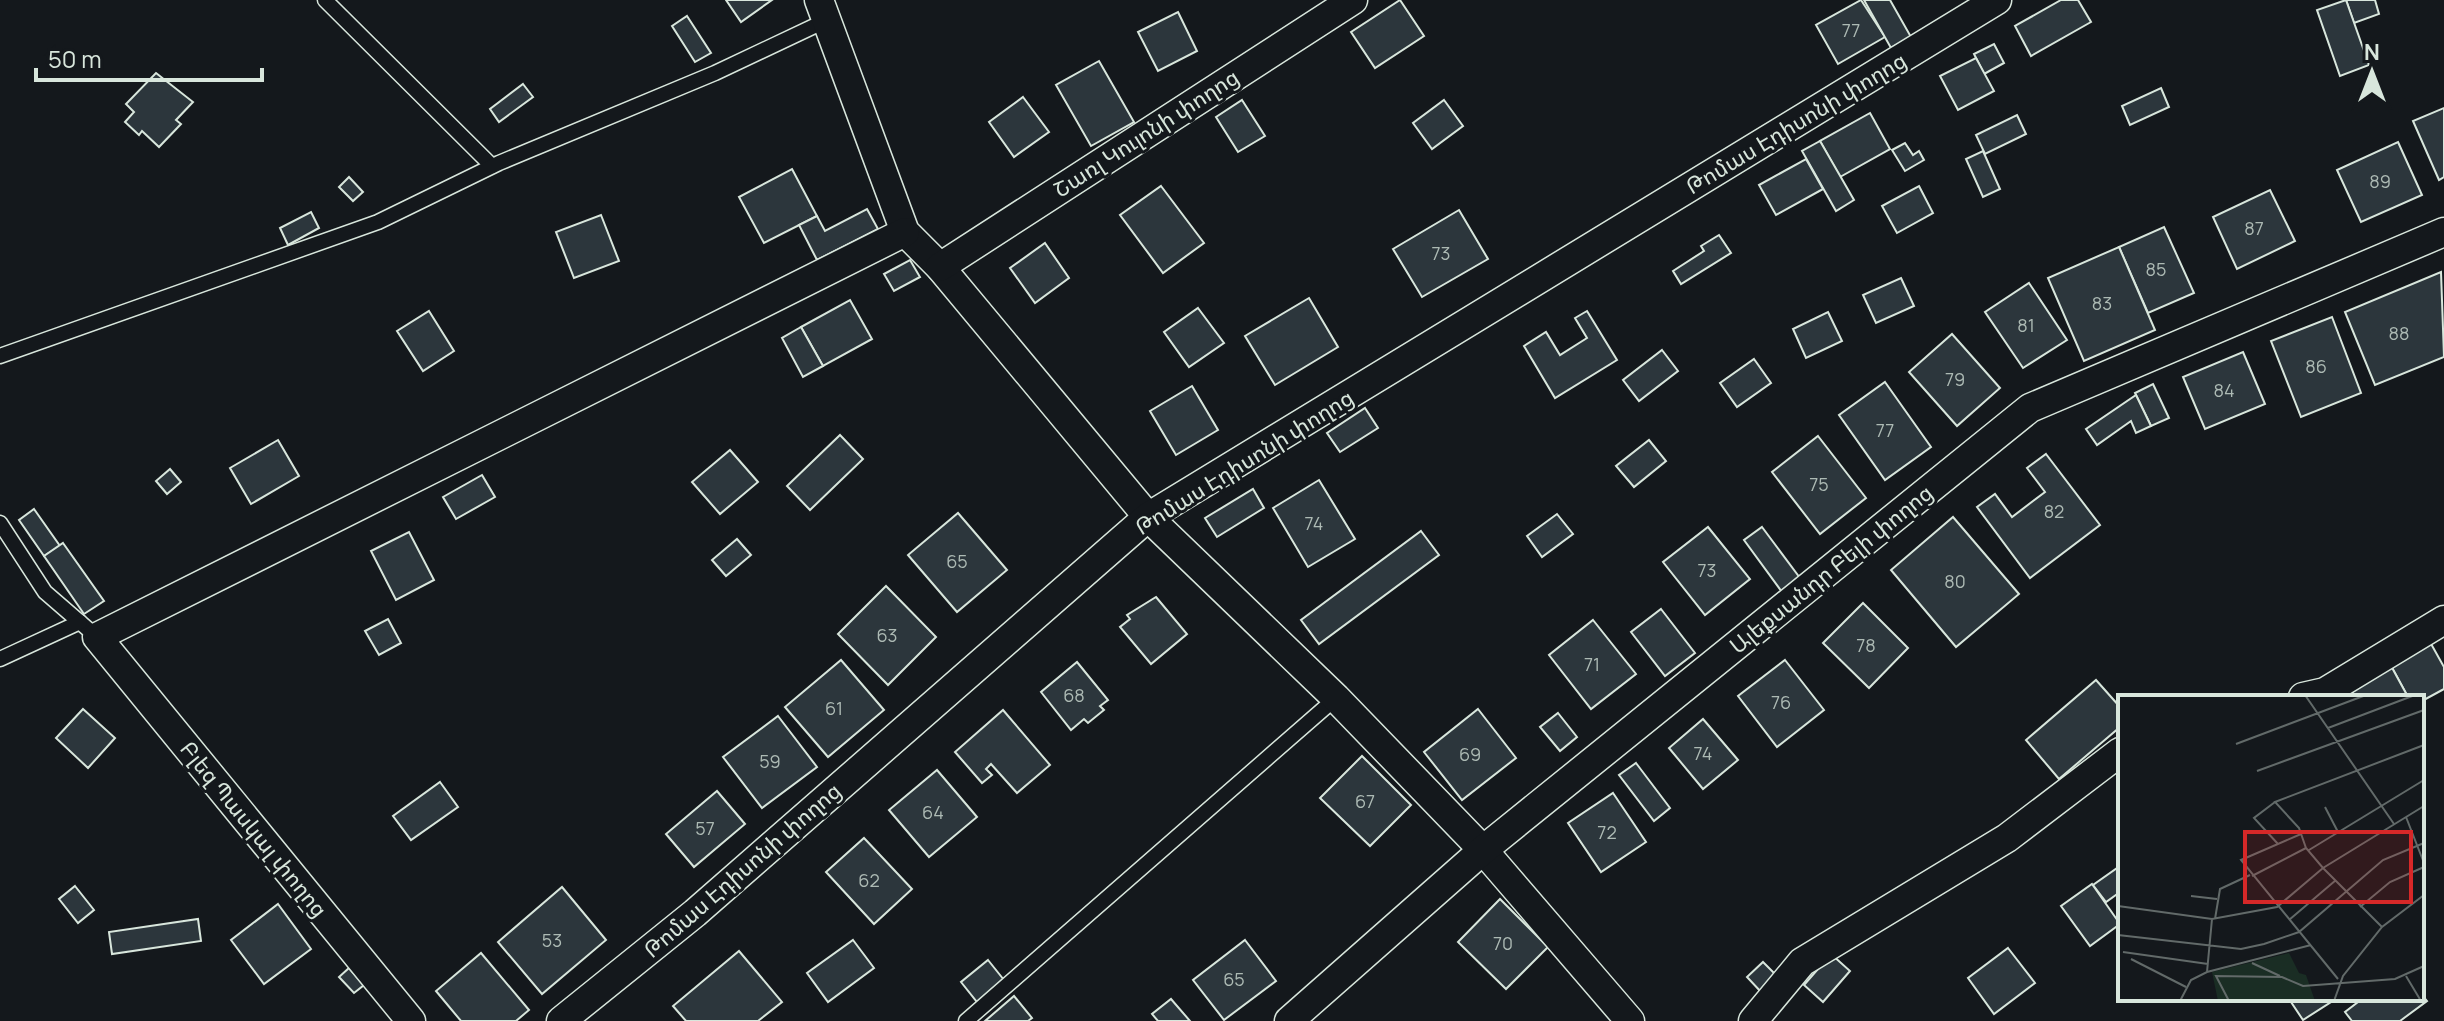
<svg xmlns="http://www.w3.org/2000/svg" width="2444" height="1021" viewBox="0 0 2444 1021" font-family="Manrope,'Noto Sans Armenian',sans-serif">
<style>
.building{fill:#2c363c;stroke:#d8e6dc;stroke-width:2}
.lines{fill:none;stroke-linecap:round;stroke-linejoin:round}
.lane-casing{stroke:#d8e6dc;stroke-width:17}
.street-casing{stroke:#d8e6dc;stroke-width:31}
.lane{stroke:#14181c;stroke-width:14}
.street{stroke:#14181c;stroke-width:28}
.labels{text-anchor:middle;stroke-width:6;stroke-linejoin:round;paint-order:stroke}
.number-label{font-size:18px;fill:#adbab4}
.street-label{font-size:22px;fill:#d8e6dc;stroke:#14181c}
.inset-road{fill:none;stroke:#626a69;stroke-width:2}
.view{fill:#d62828;fill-opacity:0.15;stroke:#d62828;stroke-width:4}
.inset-edge{fill:none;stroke:#d8e6dc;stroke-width:4}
</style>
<rect width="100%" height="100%" fill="#14181c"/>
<g class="building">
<path d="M726 0H772L741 22Z"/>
<path d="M1400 0 1424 36 1375 68 1351 32Z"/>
<path d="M1861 0 1885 37 1838 64 1816 25Z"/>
<path d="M1864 0H1890L1911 37 1891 48Z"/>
<path d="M2061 0H2078L2091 22 2031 56 2015 26Z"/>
<path d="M2346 0H2375L2379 14 2354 23Z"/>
<path d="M2346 0 2369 65 2340 76 2317 10Z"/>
<path d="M1178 12 1197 51 1158 71 1138 32Z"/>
<path d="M687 16 711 53 695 62 672 26Z"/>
<path d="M1994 44 2004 63 1984 74 1974 54Z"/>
<path d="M1976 58 1994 91 1958 110 1940 76Z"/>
<path d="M1099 61 1134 122 1091 146 1056 85Z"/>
<path d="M156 73 193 102 176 120 181 124 159 147 142 131 139 135 125 122 134 112 126 104Z"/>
<path d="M523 84 533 97 499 122 490 109Z"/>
<path d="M2161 88 2169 107 2130 125 2122 106Z"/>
<path d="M1023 97 1049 132 1014 157 989 122Z"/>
<path d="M1242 100 1265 136 1238 152 1216 117Z"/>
<path d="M1444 100 1463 126 1432 149 1413 123Z"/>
<path d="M2444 108V177L2439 180 2413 121Z"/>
<path d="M1870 113 1890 149 1840 177 1820 141Z"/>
<path d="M2017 115 2026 134 1985 154 1976 135Z"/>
<path d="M1820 141 1854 200 1836 211 1802 151Z"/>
<path d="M2398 142 2422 195 2361 222 2337 170Z"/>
<path d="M1905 143 1913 155 1919 151 1924 160 1905 171 1892 150Z"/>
<path d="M1983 151 2000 189 1983 197 1966 159Z"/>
<path d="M1806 159 1823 189 1776 215 1759 185Z"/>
<path d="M792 169 817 216 764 243 739 197Z"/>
<path d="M349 177 363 192 353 201 339 187Z"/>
<path d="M1161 186 1204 243 1163 273 1120 215Z"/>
<path d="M1919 186 1933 213 1897 233 1882 206Z"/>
<path d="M2270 190 2295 241 2237 269 2213 217Z"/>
<path d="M867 209 878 229 817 260 799 225 817 216 825 231Z"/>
<path d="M1459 210 1488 259 1422 297 1393 249Z"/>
<path d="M311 212 319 228 288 245 280 228Z"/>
<path d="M601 215 619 261 574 278 556 232Z"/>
<path d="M2164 227 2194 293 2148 313 2119 247Z"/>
<path d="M1719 235 1731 253 1681 284 1673 271 1704 251 1701 246Z"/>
<path d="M1045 243 1069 278 1035 303 1010 268Z"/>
<path d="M2119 247 2155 330 2084 361 2048 278Z"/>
<path d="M910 260 920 277 894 291 884 274Z"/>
<path d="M2441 272 2444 357 2375 385 2345 312Z"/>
<path d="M1901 278 1914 306 1876 323 1863 295Z"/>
<path d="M2029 283 2067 340 2023 368 1985 312Z"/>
<path d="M1309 298 1338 347 1275 385 1245 336Z"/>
<path d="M850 300 872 339 823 366 801 327Z"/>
<path d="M1198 308 1224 343 1189 367 1164 332Z"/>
<path d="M429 311 454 351 423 371 397 331Z"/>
<path d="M1587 311 1617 360 1555 398 1524 346 1546 332 1560 355 1587 338 1575 318Z"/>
<path d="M1828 312 1842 341 1806 358 1793 329Z"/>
<path d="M2332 317 2361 393 2301 417 2271 341Z"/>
<path d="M801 327 823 366 803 377 782 338Z"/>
<path d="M1952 334 2000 388 1957 426 1909 372Z"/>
<path d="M1662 350 1678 371 1639 401 1623 380Z"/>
<path d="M2243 352 2265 404 2205 429 2183 377Z"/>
<path d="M1754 359 1771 383 1737 407 1720 383Z"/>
<path d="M1885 382 1931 447 1885 480 1839 415Z"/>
<path d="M2153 384 2169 418 2151 426 2135 393Z"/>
<path d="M1192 386 1218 430 1176 455 1150 411Z"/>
<path d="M2136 395 2151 426 2136 433 2131 421 2097 445 2086 429Z"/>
<path d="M1365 408 1378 428 1340 452 1327 433Z"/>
<path d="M840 435 863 459 810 510 787 486Z"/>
<path d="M1818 436 1866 498 1820 534 1772 472Z"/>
<path d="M278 440 299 476 251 504 230 468Z"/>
<path d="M1649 440 1666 461 1634 487 1616 466Z"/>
<path d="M730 450 758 482 720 514 692 482Z"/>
<path d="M2046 454 2100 525 2030 578 1977 507 1995 494 2012 517 2045 492 2027 468Z"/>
<path d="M170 469 181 482 167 494 156 481Z"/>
<path d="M482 475 495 497 456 519 443 497Z"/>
<path d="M1319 480 1355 539 1308 567 1273 508Z"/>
<path d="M1253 489 1264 508 1217 537 1205 518Z"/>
<path d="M34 509 60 546 44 556 19 520Z"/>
<path d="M958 513 1007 570 957 612 908 555Z"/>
<path d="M1557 514 1573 534 1542 557 1527 536Z"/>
<path d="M1953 517 2019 594 1956 647 1891 570Z"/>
<path d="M1708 527 1750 579 1705 615 1663 562Z"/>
<path d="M1762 527 1800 578 1782 592 1744 540Z"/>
<path d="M1421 531 1439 555 1319 644 1301 620Z"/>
<path d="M409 532 434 580 396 600 371 551Z"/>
<path d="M737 539 751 555 726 576 712 560Z"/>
<path d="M63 543 104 601 84 614 44 556Z"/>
<path d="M886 586 936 637 888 685 838 634Z"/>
<path d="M1156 597 1187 634 1151 664 1120 627 1130 619 1127 615Z"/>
<path d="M1863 603 1908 648 1869 688 1823 643Z"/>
<path d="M1661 609 1695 653 1665 676 1631 632Z"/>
<path d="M388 619 401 643 379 655 365 631Z"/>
<path d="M1593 620 1636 674 1591 709 1549 655Z"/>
<path d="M2430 642 2444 667V689L2422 701V697H2408L2390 664Z"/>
<path d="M841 660 884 710 828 757 785 707Z"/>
<path d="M1785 660 1824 710 1777 747 1738 696Z"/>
<path d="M1077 662 1108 700 1100 706 1104 710 1088 723 1084 719 1071 730 1041 692Z"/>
<path d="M2390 664 2408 697H2355L2349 687Z"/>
<path d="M2096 680 2120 707V727L2059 779 2026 740Z"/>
<path d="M83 709 115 738 88 768 56 738Z"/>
<path d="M1478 709 1516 758 1462 800 1424 752Z"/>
<path d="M1003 710 1050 765 1017 793 991 764 986 769 992 775 982 783 955 752Z"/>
<path d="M1558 713 1577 737 1560 751 1540 727Z"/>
<path d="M778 716 817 767 762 808 723 757Z"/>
<path d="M1703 719 1738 760 1703 789 1669 748Z"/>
<path d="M1362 756 1411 805 1370 846 1320 798Z"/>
<path d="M1636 763 1670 808 1654 821 1619 775Z"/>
<path d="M937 770 977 817 929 857 889 810Z"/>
<path d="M440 782 458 807 411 840 393 816Z"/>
<path d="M717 791 745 824 694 867 666 834Z"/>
<path d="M1613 793 1646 842 1601 872 1568 823Z"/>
<path d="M864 838 912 889 874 924 826 872Z"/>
<path d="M2120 866V892L2106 902 2093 885Z"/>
<path d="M2092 884 2120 924 2090 946 2061 906Z"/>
<path d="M75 886 94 910 78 923 59 899Z"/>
<path d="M562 887 606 940 542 994 498 942Z"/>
<path d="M1500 899 1548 947 1506 989 1458 942Z"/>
<path d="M278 904 311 949 264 984 231 940Z"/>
<path d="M198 919 201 941 112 954 109 932Z"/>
<path d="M853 940 874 968 828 1002 807 973Z"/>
<path d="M1245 940 1276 981 1224 1020 1193 980Z"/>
<path d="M2008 948 2035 983 1994 1014 1968 978Z"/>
<path d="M739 951 782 1002 758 1021H686L673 1006Z"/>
<path d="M481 953 529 1010 516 1021H461L436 991Z"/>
<path d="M1831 954 1850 971 1823 1002 1804 985Z"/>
<path d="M988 960 1004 980 977 1002 961 982Z"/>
<path d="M1763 962 1778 977 1762 993 1747 977Z"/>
<path d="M349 968 364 985 354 993 339 977Z"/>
<path d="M2422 995 2427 1001 2400 1021H2352L2345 1012 2362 999H2422Z"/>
<path d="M1014 996 1032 1018 1028 1021H985Z"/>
<path d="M1171 999 1190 1021H1158L1152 1014Z"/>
<path d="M2289 999H2330L2331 1002 2303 1020Z"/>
</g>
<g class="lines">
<defs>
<g id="lane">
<path d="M325 0 492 166"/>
<path d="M0 356 378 222 499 163 715 73 825 21"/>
<path d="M0 523 45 592 97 637"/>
<path d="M0 659 80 622"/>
<path d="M966 1021 1336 698"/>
</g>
<g id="street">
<path d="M819 0 905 232 940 267 1148 517 1336 698 1483 850 1630 1021"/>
<path d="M940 267 1353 0"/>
<path d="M2303 697 2325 692 2444 620"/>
<path d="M411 1021 97 637 905 232"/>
<path d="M561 1021 695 913 1148 517 1997 0"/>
<path d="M1289 1021 1483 850 2030 408 2444 232"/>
<path d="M1753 1021 1802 962 2007 838 2120 752"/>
</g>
</defs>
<use href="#lane" class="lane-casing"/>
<use href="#street" class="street-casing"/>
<use href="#lane" class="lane"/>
<use href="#street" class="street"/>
</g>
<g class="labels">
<g class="number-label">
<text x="1851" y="37">77</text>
<text x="2380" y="188">89</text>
<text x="2254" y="235">87</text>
<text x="1441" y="260">73</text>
<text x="2156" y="276">85</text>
<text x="2102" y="310">83</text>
<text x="2026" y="332">81</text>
<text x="2399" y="340">88</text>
<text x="2316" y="373">86</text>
<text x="1955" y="386">79</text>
<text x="2224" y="397">84</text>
<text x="1885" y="437">77</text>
<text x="1819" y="491">75</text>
<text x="2054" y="518">82</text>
<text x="1314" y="530">74</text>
<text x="957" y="568">65</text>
<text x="1707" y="577">73</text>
<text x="1955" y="588">80</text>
<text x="887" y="642">63</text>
<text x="1866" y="652">78</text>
<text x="1592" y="671">71</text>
<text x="1074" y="702">68</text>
<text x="1781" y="709">76</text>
<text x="834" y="715">61</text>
<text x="1703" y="760">74</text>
<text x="1470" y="761">69</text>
<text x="770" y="768">59</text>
<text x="1365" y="808">67</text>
<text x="933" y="819">64</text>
<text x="705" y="835">57</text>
<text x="1607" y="839">72</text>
<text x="869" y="887">62</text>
<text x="552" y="947">53</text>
<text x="1503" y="950">70</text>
<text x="1234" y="986">65</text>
</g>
<g class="street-label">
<text transform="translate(1796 123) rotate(-31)" y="8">Թոմաս Էդիսոնի փողոց</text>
<text transform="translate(1146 133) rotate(-33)" y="8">Շառլ Կուլոնի փողոց</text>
<text transform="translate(1244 462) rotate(-32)" y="8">Թոմաս Էդիսոնի փողոց</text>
<text transform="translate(1831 569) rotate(-39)" y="8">Ալեքսանդր Բելի փողոց</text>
<text transform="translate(254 829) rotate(51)" y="8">Բլեզ Պասկալ փողոց</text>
<text transform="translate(742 870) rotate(-41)" y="8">Թոմաս Էդիսոնի փողոց</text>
</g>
</g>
<g transform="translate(2118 695)">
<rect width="306" height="306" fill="#14181c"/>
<path d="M171 258 181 278 188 280 197 306H100L94 277Z" fill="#1a2d24"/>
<path class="inset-road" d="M187 0 276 129M210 33 297 0M118 49 248 0M139 76 306 15M157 107 136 123 160 149M207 112 220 137M288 122 306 168M183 139 123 165 220 284M191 155 306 85M134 181 188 153M73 201 99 204M0 211 94 224 159 212 205 173 306 111M242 212 272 187 306 172M97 224 102 194 132 180M171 225 218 185M264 232 205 173 188 153 181 133 157 107 306 50M0 240 123 254 146 249 181 237 265 165 306 148M5 257 90 269M13 264 68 292M134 268 162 281M89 277 94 224M288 281 303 306M62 306 73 285 89 277 193 250M111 306 98 281 164 282 185 291 277 284 306 271M216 306 225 281 264 232 306 200"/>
<path class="view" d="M127 137H293V207H127Z"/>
<rect width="306" height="306" class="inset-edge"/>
</g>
<g transform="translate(2372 72)" stroke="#14181c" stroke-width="6" paint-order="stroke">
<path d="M0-6L14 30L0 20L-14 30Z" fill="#d8e6dc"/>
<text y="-12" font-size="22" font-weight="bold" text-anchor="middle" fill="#d8e6dc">N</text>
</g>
<path d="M36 68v12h226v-12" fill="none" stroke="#d8e6dc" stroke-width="4"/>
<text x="48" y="68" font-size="24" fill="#d8e6dc" stroke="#14181c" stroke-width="6" paint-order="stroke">50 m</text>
</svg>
